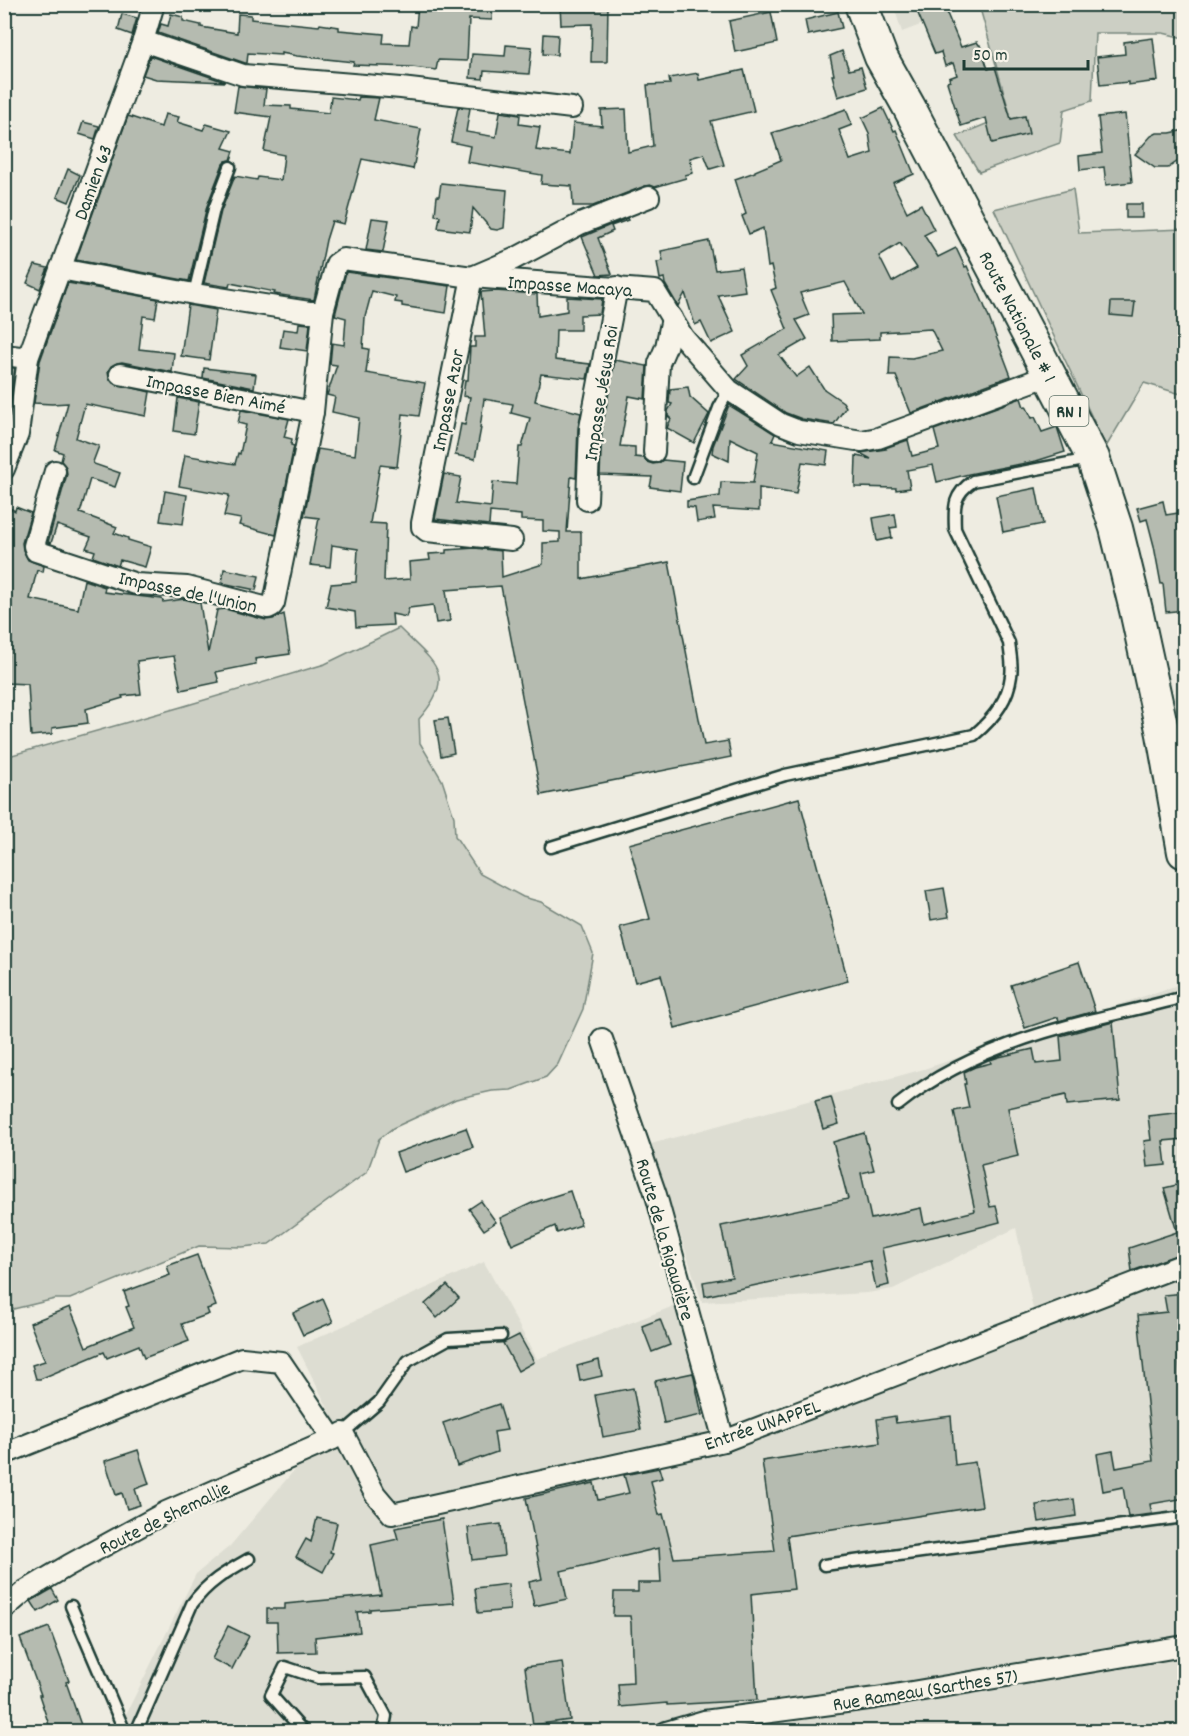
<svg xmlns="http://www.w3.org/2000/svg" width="1189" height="1736" viewBox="0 0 1189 1736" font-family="Dekko,sans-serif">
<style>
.built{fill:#ddddd2}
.green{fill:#cccfc4;stroke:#76867c;stroke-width:1.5}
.building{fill:#b5bbb0;stroke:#1f3d34;stroke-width:1.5;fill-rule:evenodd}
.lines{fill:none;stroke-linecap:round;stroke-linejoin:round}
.lane-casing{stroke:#1f3d34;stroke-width:15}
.street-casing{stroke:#1f3d34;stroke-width:24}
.primary-casing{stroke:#1f3d34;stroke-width:36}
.lane{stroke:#f7f3e8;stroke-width:10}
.street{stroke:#f7f3e8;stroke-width:20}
.primary{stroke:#f7f3e8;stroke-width:32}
.labels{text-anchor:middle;stroke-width:4.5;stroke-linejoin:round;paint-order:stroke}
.shield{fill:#f7f3e8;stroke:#60746a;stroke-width:1.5}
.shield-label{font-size:18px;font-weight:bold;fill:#1f3d34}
.street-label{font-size:20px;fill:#1f3d34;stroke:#f7f3e8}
</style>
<rect width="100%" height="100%" fill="#eeece1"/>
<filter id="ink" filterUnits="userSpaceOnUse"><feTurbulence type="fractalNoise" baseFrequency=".0167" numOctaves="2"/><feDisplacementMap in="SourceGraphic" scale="12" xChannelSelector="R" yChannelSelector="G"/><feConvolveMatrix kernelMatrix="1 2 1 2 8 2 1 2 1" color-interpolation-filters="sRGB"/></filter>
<g filter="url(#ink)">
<g class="built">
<path d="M893 4 973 5 902 32Z"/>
<path d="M1184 983V1731L117 1732 196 1574 230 1546 307 1455 331 1414 297 1347 484 1262 537 1359 679 1304 720 1455 845 1405 1032 1335 1033 1309 1016 1228 893 1289 867 1293 702 1302 651 1144 924 1069Z"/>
</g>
<g class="green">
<path d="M979 5H1184V38L1163 33H1095L1092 101 1064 110 1060 143 979 172 957 136 1010 114Z"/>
<path d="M1073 189 1079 233 1184 229V395L1144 383 1106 447 994 209Z"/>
<path d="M399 628C433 662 459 674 419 719L420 743 442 780 454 817 455 836 480 874 523 897 541 902 582 926 593 953 583 1009 558 1064 546 1077 511 1090 492 1091 456 1099 393 1128 379 1139 367 1172 269 1244 242 1247 199 1246 70 1299H55L5 1311V757L181 707 325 664Z"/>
</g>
<g class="building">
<path d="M418 4H493L492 20 469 19 467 61 438 60 436 70 412 67 353 65 354 62 297 56 281 53V55L248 53 247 63H245L158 33 161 24 168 26 171 14 183 17V21L201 25V27L237 33 238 14 251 15V19L319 26 320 24 339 27V30L384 34 383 43 409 44 411 26 416 27Z"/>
<path d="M560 4H608L607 62H591L592 24 561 25Z"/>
<path d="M914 4H943L961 47 977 42 979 45H980L988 69 995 67 1011 119 1025 116 1029 134 992 143 986 118 961 126 947 82 950 81 949 78 957 75 953 63 945 66 941 52 935 54Z"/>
<path d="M771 12 777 43 735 52 729 21Z"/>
<path d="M838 12 842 28 808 35 805 20Z"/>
<path d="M122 14 137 18 132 35 118 30Z"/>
<path d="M544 34 558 35 557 55 543 54Z"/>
<path d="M1153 38 1158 81 1128 85V82L1100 85 1097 57 1125 54 1124 42Z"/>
<path d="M506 45 532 47 529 74 484 71 483 79 470 78 472 54 505 56Z"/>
<path d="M842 51 849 70 861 67 867 88 838 97 832 75H834L830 56Z"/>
<path d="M150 56 225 82 156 79 143 75Z"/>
<path d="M744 70 754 111 711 121 724 165 710 169 704 154 690 158 693 173 685 175 686 178 655 187 650 185 645 186 593 206H573L572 186 541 184 542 175 467 162 470 146 451 142 458 107 470 108 466 132 496 137 500 112 520 115 519 124 540 127 536 150 570 154 573 123 602 126 601 110 626 109 628 152 653 146 647 85 670 84 669 78 698 73 699 80Z"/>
<path d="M238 86 266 89 264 105 291 106V109L329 113 331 97 358 100 359 97 379 98 374 120 421 129 413 169 362 159 344 224 332 221 326 240 314 300 274 294 275 292 230 283 229 287 204 283 221 211 235 176 257 180 258 177 281 180 284 155 264 151 271 117 234 112Z"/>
<path d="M883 108 894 131 896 130 914 174 893 183 907 212 921 204 934 230 924 235 938 257 956 248 965 267 967 266 984 305 1011 376 911 413 896 376H889L890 357 912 358 942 351 931 329 880 332V339L832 341 831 315 862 314 845 282 800 293 809 315 796 320 807 339 779 355 796 377 810 367 824 389 843 402 846 407 834 424 802 419 786 413 736 379 748 366 742 355 787 329 771 290 776 288 771 266 768 267 763 228 749 234 742 216 746 214 735 179 755 172V171L781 160 772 133 798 125V126L846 109 852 125 839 130 850 160 872 153 869 133 862 118ZM900 243 917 268 892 282 879 256Z"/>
<path d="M165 114 179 117 177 122 203 130 206 124 231 131 223 148 234 151 231 160 226 161 223 164 207 206 189 281 76 260 128 116 161 127Z"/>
<path d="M1125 114 1132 182 1106 185 1104 167 1080 170 1079 156 1102 153 1098 117Z"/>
<path d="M83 122 99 126 95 139 79 134Z"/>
<path d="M1185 130V143L1181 144 1180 155 1178 161 1168 168H1155L1135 154 1151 136 1157 133H1170Z"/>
<path d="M68 169 80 175 69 202 57 197Z"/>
<path d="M441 183 507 190 504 228 497 230 491 229 473 208 470 232 438 228 440 216 435 215 437 196H439Z"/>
<rect x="1126" y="204" width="16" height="14"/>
<path d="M372 218 389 220 383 252 366 250Z"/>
<path d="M627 218 628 220 611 226 613 231 598 238 612 274 598 275 582 237Z"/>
<path d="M709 241 715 270 741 267 745 291 718 295 735 332 711 343 701 322 695 325 685 293 678 306 665 284 664 278 660 279 657 262 663 261 661 251Z"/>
<path d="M35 265 48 268 40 289 27 283Z"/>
<path d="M346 272 450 286 446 313 402 306V303L395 302 396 297 372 291 365 317 363 348 369 349 366 373 425 383 419 416 403 414 397 467 380 465 370 523 386 524 384 581 410 579 409 562 430 560 429 554 446 553V550L475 548 501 551 502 577 543 564V543L560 542V532L543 531V521L521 520V515L490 512 489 525 435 519 444 474 461 477 456 503 491 507 493 482 516 484 519 447H522L530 418 511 413 513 404 484 399 480 428H481L475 459 455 455 461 424 465 425 470 397 463 396 465 380H468L470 347H475V337H485L481 292 495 291 537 294 538 316 567 311V297L602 299 600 314 580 315V330H556L555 360 590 364 587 379 541 374 535 401 581 413 578 428 576 478 571 477 567 532H581V579L669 562 704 745 728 741 731 757 541 795 501 586 446 590 450 621 436 623 433 605 409 608 406 617 392 614 393 625 356 627 355 612 326 607 331 584 356 582 358 549 332 545 330 567 310 565 319 518 304 516 318 449 355 455 359 418 332 412 335 397 327 395 337 365 330 364 332 343 344 345 346 318 335 315Z"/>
<path d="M68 283 158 299 155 318 143 316 139 349 174 353 172 372 122 362 117 363 111 366 108 371 109 377 113 383 150 392 146 416 85 404 76 438 99 446 93 462 94 464 120 473 115 487 90 479 80 513 117 527 114 533 128 538V540L151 547 145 567 120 560 118 566 93 557 95 551 86 548 91 537 57 525 51 543 48 542 67 474 66 467 61 461 63 453 55 450 68 403 52 404 34 403 40 361Z"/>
<path d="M1111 302H1135L1133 317 1110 315Z"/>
<path d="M188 305 216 310 209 360 181 356Z"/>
<path d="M299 323 310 324 307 351 280 347 283 329 298 331Z"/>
<path d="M615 360 647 366 645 399 629 396 620 446 635 447V457L644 458 647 462 653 464 659 463 663 460 683 462 680 491 650 487 652 477 600 475 602 429Z"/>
<path d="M7 367 15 368 9 407H4Z"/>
<path d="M204 368 256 374 254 388 203 378Z"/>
<path d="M688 387 690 397 709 414 694 443 667 428 671 419 668 416V411L672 404 669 403 670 389Z"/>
<path d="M178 398 199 402 194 434 174 431Z"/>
<path d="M1021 398 1024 407 1026 406 1032 418 1035 417 1042 432 1057 427 1065 452 1036 461 969 474 937 482 933 465 907 470 910 488 896 490V488L855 487 856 456 871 459 860 453 886 449 885 448 908 440 912 456 939 449 934 430Z"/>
<path d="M729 405 775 434 772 441 828 451 826 465 802 462 796 494 759 488V511L713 508 715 519 697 522 695 508 687 507V501L720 496 721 482 753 483 758 452 730 438 729 461 712 453 713 446Z"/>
<path d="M241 410 289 419 284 437 292 439 291 445 294 446 276 535 239 525 241 519 224 516 229 495 179 486 185 455 235 464 238 453 240 454 246 425 238 423Z"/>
<path d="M1036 488 1043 524 1003 532 996 496Z"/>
<path d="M165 491 187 495 183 524 160 521Z"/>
<path d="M1163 501 1166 515 1185 512V610L1166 612 1163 584H1161L1154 546 1147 519 1141 521 1137 508Z"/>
<path d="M4 505 15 511 16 507 31 513 22 543 23 550 28 560 44 566 43 572 37 570 30 599 78 609 84 580 105 587 104 592 162 599 163 602 184 599 200 603 208 653 217 610 225 609 266 620 273 619 284 614 290 654 255 659 256 664 216 672 219 682 181 690 174 656 137 661 141 694 122 696 123 698 86 709 88 723 52 728V734L31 736 28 684 6 683 8 651H4Z"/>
<path d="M895 514 897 527 890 528 892 538 877 541 873 518Z"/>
<path d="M224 569 259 576 256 590 222 583Z"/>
<path d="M448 718 454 753 441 756 435 720Z"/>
<path d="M799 798 848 981 675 1028 661 975 635 982 620 927 650 919 629 844Z"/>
<path d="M944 888 949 917 931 920 926 891Z"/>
<path d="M1079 962 1095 1011 1059 1021 1058 1017 1025 1028 1011 985Z"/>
<path d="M1113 1022 1120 1100 1067 1105 1066 1095 1008 1108 1018 1156 981 1165 990 1207 996 1206 1000 1222 950 1235V1233L882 1248 889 1285 876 1288 870 1261 705 1296 703 1282 732 1277 721 1226 848 1199 833 1142 864 1133 874 1170 861 1173 871 1219 921 1208 924 1224 975 1211 954 1111 969 1108 964 1084H966L964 1072 975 1067 991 1063 990 1060 999 1057 1033 1049 1036 1064 1062 1061 1060 1036Z"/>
<path d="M831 1097 839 1124 823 1129 815 1101Z"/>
<path d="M1183 1112 1185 1139 1163 1141 1166 1165 1147 1167 1144 1141 1151 1140 1148 1116Z"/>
<path d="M466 1128 473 1147 403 1172 396 1153Z"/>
<path d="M1181 1184 1185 1195V1252L1132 1271 1129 1248 1177 1232 1164 1188Z"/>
<path d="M570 1191 581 1225 557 1233 555 1226 512 1245 500 1218 532 1203Z"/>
<path d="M481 1201 496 1222 484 1230 469 1209Z"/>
<path d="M197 1255 216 1306 207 1309 209 1314 182 1324 189 1341 144 1358 139 1345 107 1358 104 1352 40 1379H36L32 1365 45 1361 30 1323 70 1307 86 1347 134 1327 126 1307 129 1306 124 1292 170 1275 167 1266Z"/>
<path d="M447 1285 459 1298 437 1318 425 1304Z"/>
<path d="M1185 1293V1356L1179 1357 1185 1406V1498L1150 1504 1152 1514 1128 1517 1123 1487 1103 1491 1097 1454 1113 1451 1116 1468 1153 1461 1138 1315 1167 1312 1164 1295Z"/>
<path d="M323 1299 333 1322 303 1335 293 1313Z"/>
<path d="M660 1319 670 1345 652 1352 642 1326Z"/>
<path d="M519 1335 534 1362 518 1371 503 1343Z"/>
<path d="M599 1360 602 1376 580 1381 577 1366Z"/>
<path d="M693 1373 702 1415 664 1423 655 1381Z"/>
<path d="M633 1388 641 1430 603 1437 595 1395Z"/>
<path d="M499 1404 507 1430 494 1432 497 1452 457 1466 443 1423Z"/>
<path d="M895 1416 896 1423 951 1416 955 1465 975 1462 982 1506 787 1536 794 1589 751 1594 757 1700 667 1705V1703L620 1707 618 1684 633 1683 631 1623 630 1616H613L614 1592H638V1583H661L659 1548 561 1571 567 1599 534 1606 529 1582 542 1579 526 1498 594 1483 598 1500 629 1493 624 1475 659 1468 662 1478 651 1481 659 1515 663 1514 674 1558 775 1551 762 1461 880 1443 877 1419Z"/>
<path d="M138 1450 149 1484 135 1489 140 1505 127 1509 122 1493 116 1495 105 1461Z"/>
<path d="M1074 1499 1076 1516 1039 1522 1036 1505Z"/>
<path d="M317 1518 337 1523 330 1552 333 1553 323 1572 296 1557 306 1539 311 1542Z"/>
<path d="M442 1519 454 1603 370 1609V1611L357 1612 360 1632 315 1637 316 1652 278 1653 277 1622H267V1609H285V1604L381 1595 371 1545 398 1539 395 1528Z"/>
<path d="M501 1524 504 1556 472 1560 468 1528Z"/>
<path d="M508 1584 510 1610 478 1613 475 1588Z"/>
<path d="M52 1589 58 1600 38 1612 31 1601Z"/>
<path d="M228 1626 249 1636 232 1669 212 1659Z"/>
<path d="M49 1627 69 1681 66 1682 83 1731H51L39 1695H41L20 1638Z"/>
<path d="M562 1662 570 1720 533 1725 525 1667Z"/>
</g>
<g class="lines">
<defs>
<g id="lane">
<path d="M194 294 214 209 230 167"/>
<path d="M693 478 719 408 729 390"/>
<path d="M551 847 785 775 974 735C992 720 1008 701 1011 676 1013 665 1010 653 1009 643L955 529C954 506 953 495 973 481L1090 459"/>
<path d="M898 1105C950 1063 1021 1037 1086 1021 1119 1013 1152 1006 1184 997"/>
<path d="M343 1433 379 1402 408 1361 448 1339 501 1336"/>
<path d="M824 1565 1184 1517"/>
<path d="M71 1606 125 1732"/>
<path d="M136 1732 192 1604C208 1582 226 1572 249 1559"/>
<path d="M304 1732 271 1695 285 1667 318 1678 365 1677 386 1716 383 1732"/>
</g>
<g id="street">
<path d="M143 41 243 75 401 88 572 108"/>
<path d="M60 269 194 294 309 312H323L336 264 343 259 472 277 655 291 683 337 729 390 781 424 799 431 862 441 878 438 1050 375"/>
<path d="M4 355 28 358"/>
<path d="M120 374 313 412"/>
<path d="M654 452 659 363 666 347 672 318"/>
<path d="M4 469 18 434 28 358 143 41 154 4"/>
<path d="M55 471 34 546 36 551 136 584 187 587 268 608 272 606 274 603 313 412 323 312"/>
<path d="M587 500 590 428 617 287"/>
<path d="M512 540 427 531 422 527V523L472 277 514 259 580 224 649 197"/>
<path d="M602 1039 656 1195 724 1441"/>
<path d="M4 1454 242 1358 281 1362 333 1439"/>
<path d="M4 1609 25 1591 69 1565 166 1512 333 1439 343 1433 375 1494 392 1514 724 1441 1184 1264"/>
<path d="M666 1732 704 1721 876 1698 1184 1646"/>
</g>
<g id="primary">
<path id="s1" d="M861 4 881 57 909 107 1093 458 1116 528 1136 610 1163 734 1184 852"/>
</g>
</defs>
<use href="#lane" class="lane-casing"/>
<use href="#street" class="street-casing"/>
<use href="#primary" class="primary-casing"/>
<use href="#lane" class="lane"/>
<use href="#street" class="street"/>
<use href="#primary" class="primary"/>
</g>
</g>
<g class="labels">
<rect class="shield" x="1049.5" y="396" width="39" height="30" rx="4.5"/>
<g class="shield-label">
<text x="1069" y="417">RN 1</text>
</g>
<g class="street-label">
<text transform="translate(92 182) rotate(-70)" y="7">Damien 63</text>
<text transform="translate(570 285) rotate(4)" y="7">Impasse Macaya</text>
<text dy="7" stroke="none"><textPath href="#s1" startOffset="350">Route Nationale # 1</textPath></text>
<text transform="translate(216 393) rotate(11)" y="7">Impasse Bien Aimé</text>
<text transform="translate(600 393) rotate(-81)" y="7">Impasse Jésus Roi</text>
<text transform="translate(447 400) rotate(-79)" y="7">Impasse Azor</text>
<text transform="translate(188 591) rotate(12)" y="7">Impasse de l'Union</text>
<text transform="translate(666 1239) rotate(74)" y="7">Route de la Rigaudière</text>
<text transform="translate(762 1424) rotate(-19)" y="7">Entrée UNAPPEL</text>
<text transform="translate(164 1517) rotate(-26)" y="7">Route de Shemallie</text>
<text transform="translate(925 1689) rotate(-9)" y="7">Rue Rameau (Sarthes 57)</text>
</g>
</g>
<rect width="1189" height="1736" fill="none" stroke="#f7f3e8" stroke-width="24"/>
<rect x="12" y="12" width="1165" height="1712" fill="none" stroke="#1f3d34" stroke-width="2" filter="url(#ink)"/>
<path d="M964 60v9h124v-9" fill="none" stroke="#1f3d34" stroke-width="3"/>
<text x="973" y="60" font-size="18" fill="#1f3d34" stroke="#f7f3e8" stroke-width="4.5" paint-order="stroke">50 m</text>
</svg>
